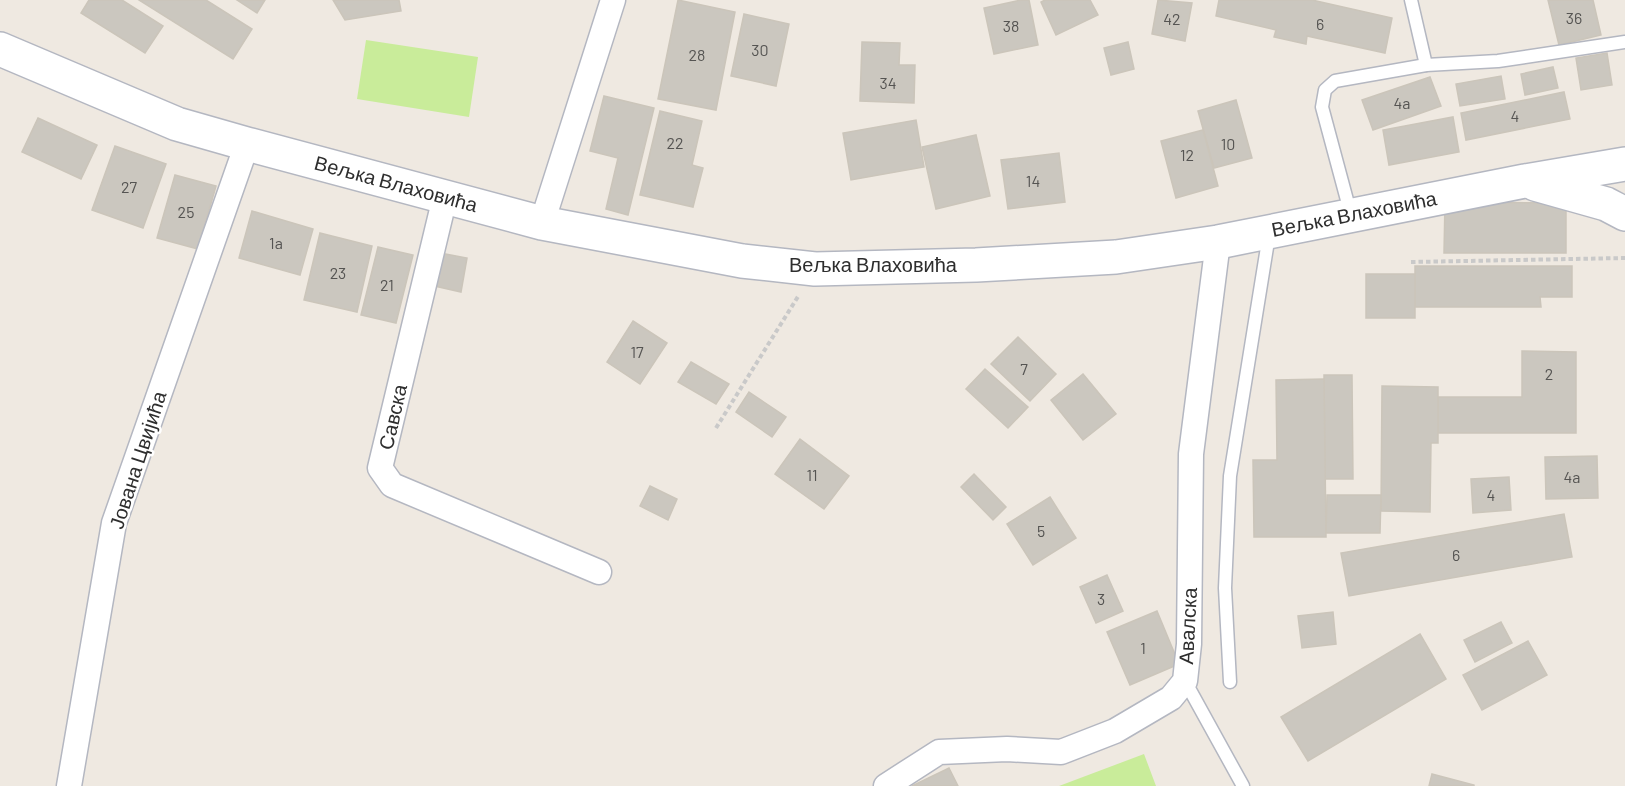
<svg xmlns="http://www.w3.org/2000/svg" width="1625" height="786" viewBox="0 0 1625 786" font-family="Barlow,sans-serif">
<style>
.pitch{fill:#c9ec9a}
.building{fill:#cbc7bf;stroke:#cbc5ba;stroke-width:1.5}
.lines{fill:none;stroke-linecap:round;stroke-linejoin:round}
.lane-casing{stroke:#b4b7c1;stroke-width:15}
.street-casing{stroke:#b4b7c1;stroke-width:27}
.secondary-casing{stroke:#b4b7c1;stroke-width:36}
.path{stroke:#c9c9c9;stroke-width:4;stroke-dasharray:4.5 3;stroke-linecap:butt}
.lane{stroke:#fff;stroke-width:12}
.street{stroke:#fff;stroke-width:24}
.secondary{stroke:#fff;stroke-width:33}
.labels{text-anchor:middle;stroke-width:5;stroke-linejoin:round;paint-order:stroke}
.number-label{font-size:16px;fill:#555452}
.street-label{font-size:20px;fill:#2e2e2e;stroke:#fff}
</style>
<rect width="100%" height="100%" fill="#efe9e1"/>
<g class="pitch">
<path d="M366 40 478 57 469 117 357 99Z"/>
<path d="M1144 754 1156 786H1059Z"/>
</g>
<g class="building">
<path d="M89 0H122L163 26 145 53 81 13Z"/>
<path d="M139 0H206L252 29 233 59Z"/>
<path d="M237 0H265L257 13Z"/>
<path d="M333 0H399L401 11 345 20Z"/>
<path d="M678 0 735 12 716 110 658 99Z"/>
<path d="M1021 0H1029L1038 45 994 54 984 8Z"/>
<path d="M1045 0H1090L1098 15 1056 35 1041 2Z"/>
<path d="M1158 0 1192 3 1185 41 1152 34Z"/>
<path d="M1219 0H1312L1392 18 1385 53 1307 36 1306 44 1274 37 1276 30 1216 16Z"/>
<path d="M1548 0H1593L1601 35 1559 45Z"/>
<path d="M744 14 789 24 776 86 731 76Z"/>
<path d="M862 42 900 43 899 65H915L914 103 860 101Z"/>
<path d="M1128 42 1134 69 1111 75 1104 48Z"/>
<path d="M1607 53 1612 85 1581 90 1576 58Z"/>
<path d="M1553 67 1558 88 1525 95 1521 74Z"/>
<path d="M1501 76 1505 99 1460 106 1456 84Z"/>
<path d="M1430 77 1441 106 1373 130 1362 100Z"/>
<path d="M1564 92 1570 119 1466 140 1461 113Z"/>
<path d="M604 96 654 108 628 215 606 209 618 158 590 151Z"/>
<path d="M1236 100 1252 158 1214 168 1198 111Z"/>
<path d="M660 111 702 121 692 165 703 168 693 207 640 195Z"/>
<path d="M1453 117 1459 152 1389 165 1383 130Z"/>
<path d="M38 118 97 145 81 179 22 152Z"/>
<path d="M916 120 924 167 851 180 843 133Z"/>
<path d="M1203 130 1218 186 1176 198 1161 141Z"/>
<path d="M976 135 990 196 936 209 922 147Z"/>
<path d="M115 146 166 164 143 228 92 210Z"/>
<path d="M1059 153 1065 202 1008 209 1001 160Z"/>
<path d="M175 175 216 186 198 249 157 238Z"/>
<path d="M1445 202 1566 203V253H1444Z"/>
<path d="M252 211 313 229 300 275 239 258Z"/>
<path d="M320 233 372 246 357 312 304 300Z"/>
<path d="M378 247 413 255 396 323 361 315Z"/>
<path d="M440 253 467 258 461 292 434 286Z"/>
<path d="M1415 266H1572V297H1540L1541 307H1415Z"/>
<rect x="1366" y="274" width="49" height="44"/>
<path d="M633 321 667 343 640 384 607 362Z"/>
<path d="M1018 337 1056 374 1030 401 991 364Z"/>
<path d="M1522 351 1576 352V433H1438V397H1522Z"/>
<path d="M691 362 729 384 716 404 678 382Z"/>
<path d="M985 369 1028 407 1008 428 966 389Z"/>
<path d="M1083 374 1116 414 1083 440 1051 400Z"/>
<path d="M1324 375H1352L1353 479H1325Z"/>
<path d="M1324 379 1326 537H1254L1253 460H1277L1276 380Z"/>
<path d="M1382 386 1438 387V443H1431L1430 512 1381 511Z"/>
<path d="M749 392 786 417 772 437 736 412Z"/>
<path d="M800 439 849 476 824 509 775 474Z"/>
<path d="M1597 456 1598 498 1546 499 1545 457Z"/>
<path d="M974 474 1006 507 993 520 961 487Z"/>
<path d="M1509 477 1511 510 1473 513 1471 479Z"/>
<path d="M650 486 677 499 668 520 640 506Z"/>
<path d="M1327 495H1381L1380 533H1326Z"/>
<path d="M1050 497 1076 538 1033 565 1007 524Z"/>
<path d="M1564 514 1572 557 1349 596 1341 553Z"/>
<path d="M1107 575 1123 611 1096 623 1080 587Z"/>
<path d="M1157 611 1179 664 1130 685 1107 632Z"/>
<path d="M1333 612 1336 644 1302 648 1298 616Z"/>
<path d="M1501 622 1512 643 1475 662 1464 640Z"/>
<path d="M1420 634 1446 679 1308 761 1281 717Z"/>
<path d="M1528 641 1547 675 1482 710 1463 675Z"/>
<path d="M949 768 958 786H912Z"/>
<path d="M1432 774 1474 785V786H1429Z"/>
</g>
<g class="lines">
<defs>
<g id="lane">
<path d="M1411 0 1426 65"/>
<path d="M1351 215 1322 107 1325 90 1335 81 1426 65 1498 61 1625 42"/>
<path d="M1185 681 1243 786"/>
<path d="M1230 682 1225 588 1230 476 1269 235"/>
</g>
<g id="street">
<path d="M445 197 380 468 392 485 599 572"/>
<path d="M542 223 613 0"/>
<path d="M69 786 114 523 247 144"/>
<path d="M886 786 939 752 1007 749 1061 752 1115 731 1171 698 1185 681 1189 644 1191 454 1218 242"/>
</g>
<g id="secondary">
<path d="M0 49 177 124 247 144 542 223 742 261 815 269 976 265 1116 257 1218 242 1525 181 1625 164"/>
<path d="M1535 184 1606 204 1625 214"/>
</g>
</defs>
<use href="#lane" class="lane-casing"/>
<use href="#street" class="street-casing"/>
<use href="#secondary" class="secondary-casing"/>
<g class="path">
<path d="M1411 262 1625 258"/>
<path d="M716 428 799 295"/>
</g>
<use href="#lane" class="lane"/>
<use href="#street" class="street"/>
<use href="#secondary" class="secondary"/>
</g>
<g class="labels">
<g class="number-label">
<text x="1574" y="24">36</text>
<text x="1172" y="25">42</text>
<text x="1320" y="30">6</text>
<text x="1011" y="32">38</text>
<text x="760" y="56">30</text>
<text x="697" y="61">28</text>
<text x="888" y="89">34</text>
<text x="1402" y="109">4a</text>
<text x="1515" y="122">4</text>
<text x="675" y="149">22</text>
<text x="1228" y="150">10</text>
<text x="1187" y="161">12</text>
<text x="1033" y="187">14</text>
<text x="129" y="193">27</text>
<text x="186" y="218">25</text>
<text x="276" y="249">1a</text>
<text x="338" y="279">23</text>
<text x="387" y="291">21</text>
<text x="637" y="358">17</text>
<text x="1024" y="375">7</text>
<text x="1549" y="380">2</text>
<text x="812" y="481">11</text>
<text x="1572" y="483">4a</text>
<text x="1491" y="501">4</text>
<text x="1041" y="537">5</text>
<text x="1456" y="561">6</text>
<text x="1101" y="605">3</text>
<text x="1143" y="654">1</text>
</g>
<g class="street-label">
<text transform="translate(396 184) rotate(15)" y="7">Вељка Влаховића</text>
<text transform="translate(1354 214) rotate(-11)" y="7">Вељка Влаховића</text>
<text x="873" y="272">Вељка Влаховића</text>
<text transform="translate(393 417) rotate(-77)" y="7">Савска</text>
<text transform="translate(138 460) rotate(-72)" y="7">Јована Цвијића</text>
<text transform="translate(1188 626) rotate(-87)" y="7">Авалска</text>
</g>
</g>
</svg>
